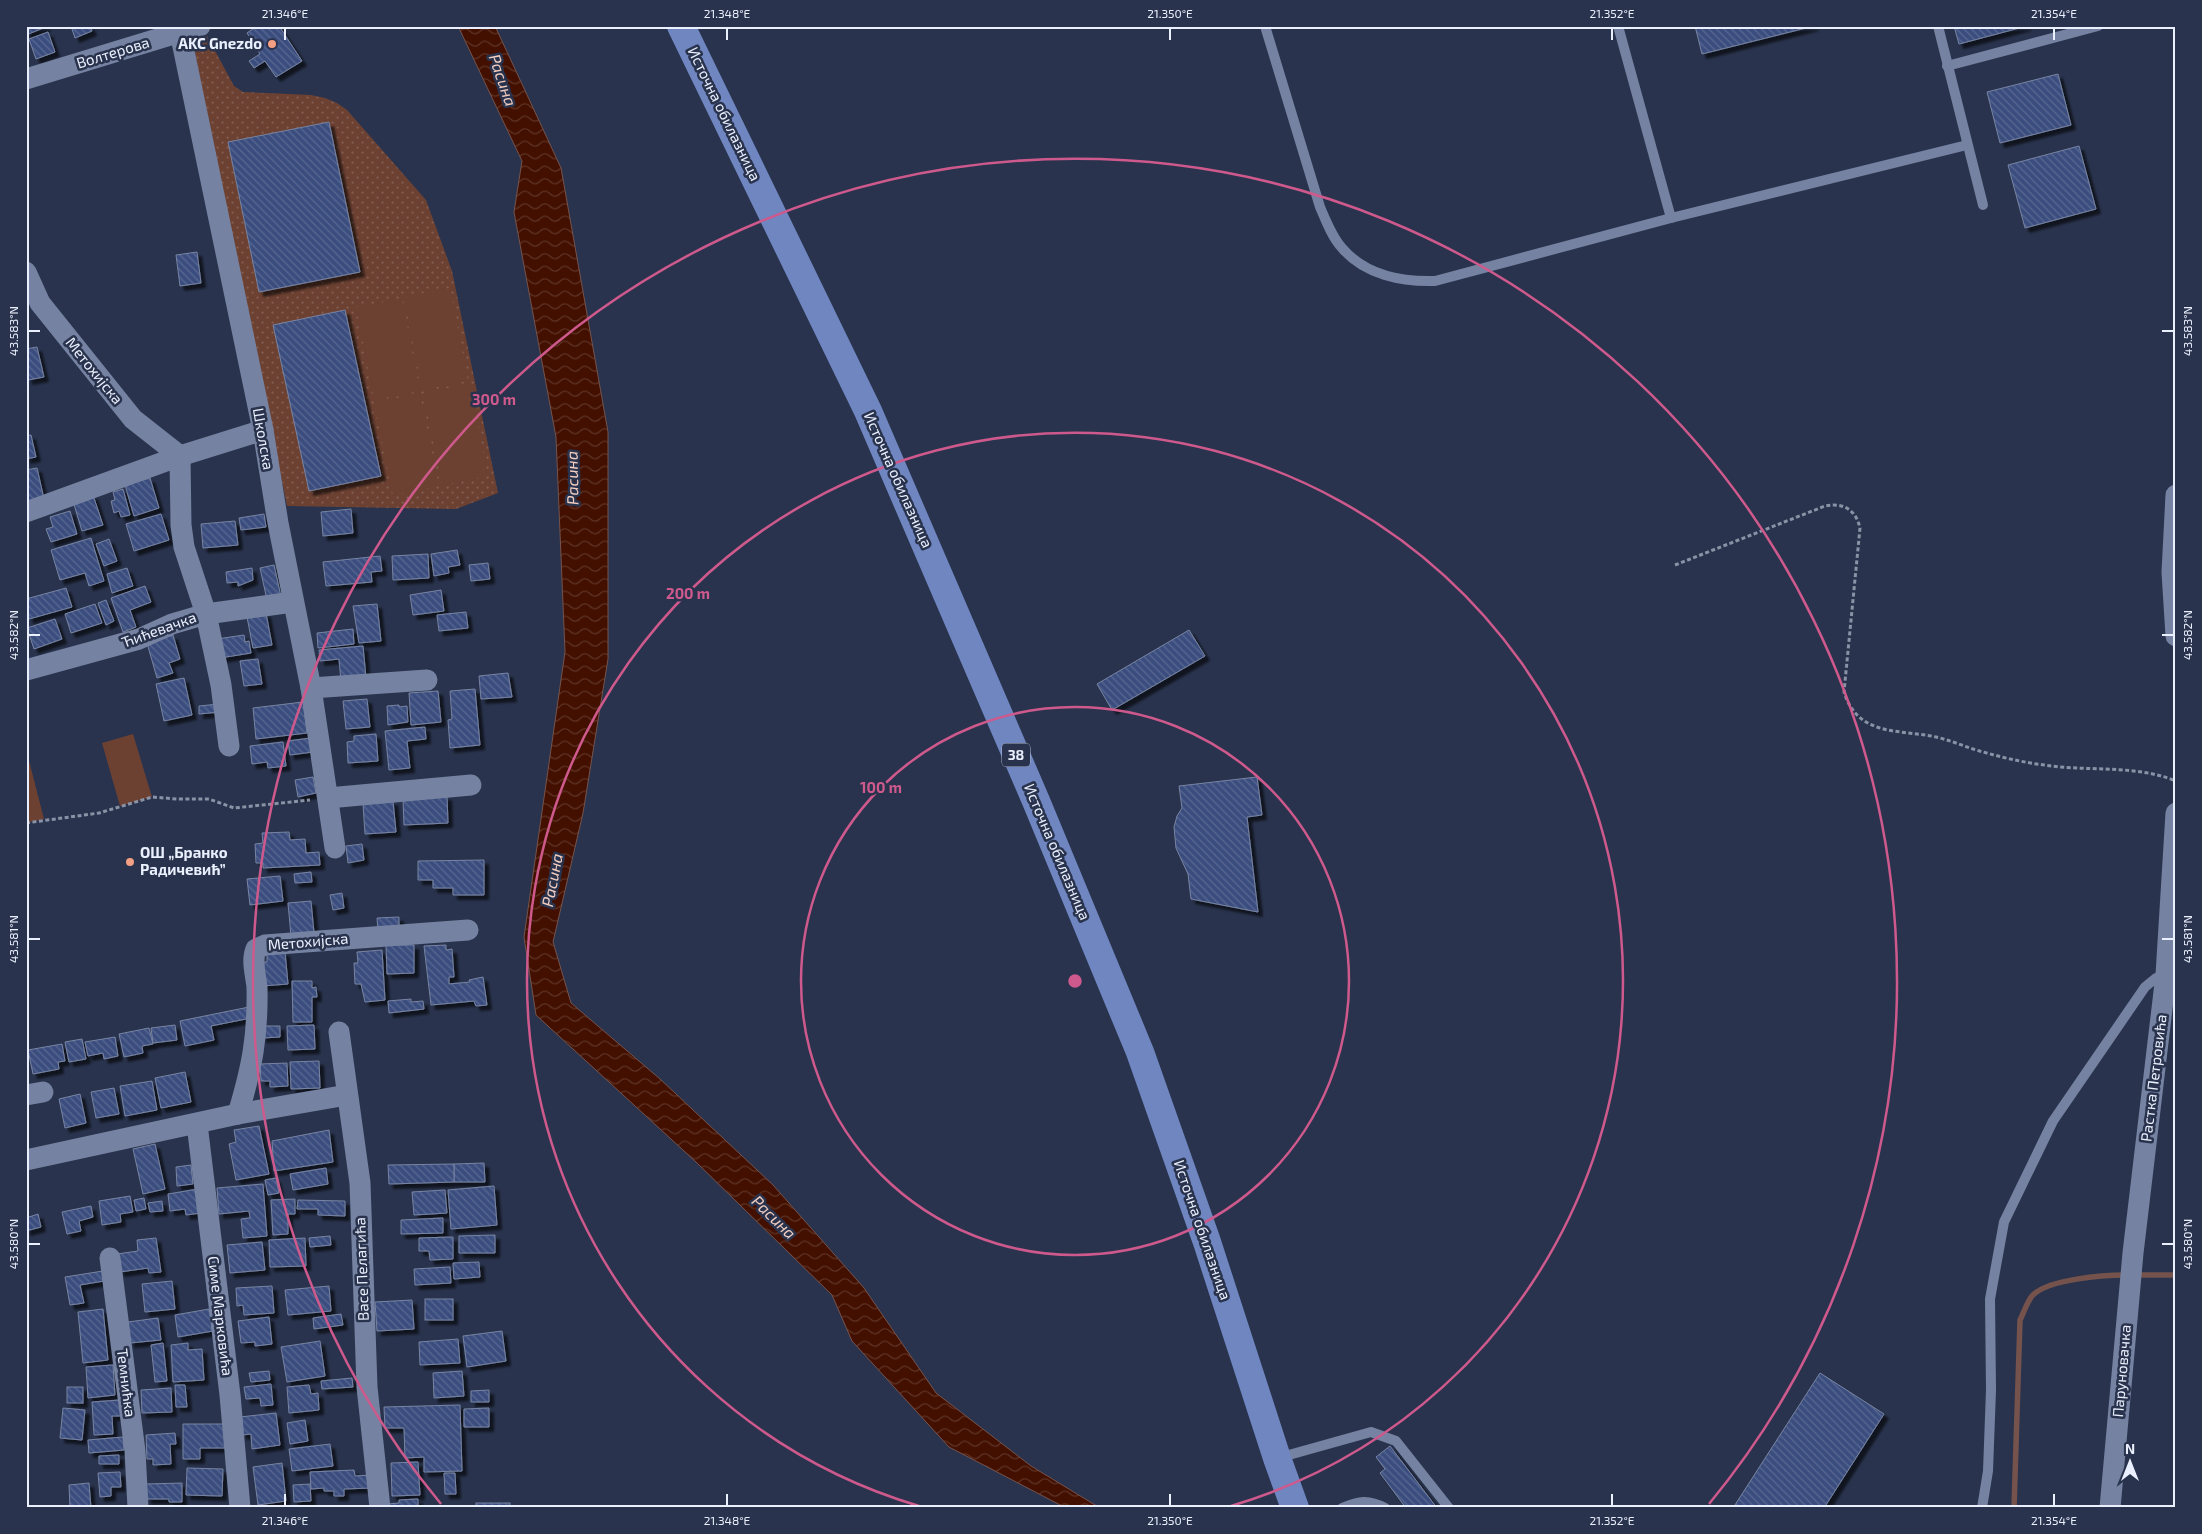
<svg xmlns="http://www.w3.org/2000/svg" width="2202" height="1534" viewBox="0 0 2202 1534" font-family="'Exo 2',sans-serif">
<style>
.park{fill:url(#park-dots)}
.pitch{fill:#6d4132}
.water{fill:url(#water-waves);stroke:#75534c}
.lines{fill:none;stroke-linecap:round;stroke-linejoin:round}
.stream{stroke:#75534c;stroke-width:5.5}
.building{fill:url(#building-back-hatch);stroke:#7884a3;filter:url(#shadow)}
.path{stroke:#8a92a6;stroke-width:3;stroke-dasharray:4 2.5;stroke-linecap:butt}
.service{stroke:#7582a1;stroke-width:10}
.minor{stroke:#7582a1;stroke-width:21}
.primary{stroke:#6f86c1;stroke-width:28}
.ticks{fill:none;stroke:#eaf0fe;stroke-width:2}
.ring{fill:none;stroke:#ce598c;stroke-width:2.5}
.poi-dot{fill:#f39f83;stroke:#29334d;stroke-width:2}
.labels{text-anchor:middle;stroke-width:5;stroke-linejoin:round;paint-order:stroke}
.shield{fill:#29334d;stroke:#b0b7c9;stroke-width:1}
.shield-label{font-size:14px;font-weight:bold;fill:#eaf0fe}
.poi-label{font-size:15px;font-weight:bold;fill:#eaf0fe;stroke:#29334d;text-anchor:end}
.street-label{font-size:15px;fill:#eaf0fe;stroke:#29334d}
.water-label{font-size:16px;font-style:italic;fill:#f3cec1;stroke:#29334d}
.centre{fill:#ce598c;stroke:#29334d;stroke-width:2.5}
.ring-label{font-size:15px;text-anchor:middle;font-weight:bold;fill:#ce598c;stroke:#29334d;stroke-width:5;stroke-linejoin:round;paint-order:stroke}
.neatline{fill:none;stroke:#eaf0fe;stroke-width:2}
.ticks-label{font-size:12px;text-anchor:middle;fill:#eaf0fe}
</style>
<defs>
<pattern id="park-dots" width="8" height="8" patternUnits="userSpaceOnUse" patternTransform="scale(1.25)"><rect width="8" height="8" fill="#6d4132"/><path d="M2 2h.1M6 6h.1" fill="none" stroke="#825d51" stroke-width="1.8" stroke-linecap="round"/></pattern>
<pattern id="water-waves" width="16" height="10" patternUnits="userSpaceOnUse" patternTransform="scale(1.25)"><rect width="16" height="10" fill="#431000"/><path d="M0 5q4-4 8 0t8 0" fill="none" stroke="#5e3326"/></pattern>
<pattern id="building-back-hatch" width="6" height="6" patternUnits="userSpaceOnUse" patternTransform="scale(1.25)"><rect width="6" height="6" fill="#3b4e7e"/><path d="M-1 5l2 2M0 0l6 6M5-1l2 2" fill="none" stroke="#586891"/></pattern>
<filter id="shadow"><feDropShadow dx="4.5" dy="4.5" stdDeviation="1" flood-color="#0009"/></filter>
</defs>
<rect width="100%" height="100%" fill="#29334d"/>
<path class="park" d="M207 36 234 86 243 92 311 95 325 98 337 103 347 110 426 200 452 271 498 493 456 509 287 506 192 39Z"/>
<g class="pitch">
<path d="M450 288 468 381 422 390 404 297Z"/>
<path d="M402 299 420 391 374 400 356 307Z"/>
<path d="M469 384 488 476 442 485 423 393Z"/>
<path d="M420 394 439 486 393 495 374 402Z"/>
<path d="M133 734 152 797 120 806 102 743Z"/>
<path d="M26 749 44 819 26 823Z"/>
</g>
<path class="water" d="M458 26H495L561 168 608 432V659L583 813 553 942 571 1003 660 1079 773 1185 864 1288 936 1393 1031 1466 1100 1508H1066L949 1447 852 1341 832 1295 696 1162 536 1015 524 937 565 652 556 437 514 212 522 161Z"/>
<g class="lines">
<g class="stream">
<path d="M2135 1275H2176"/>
<path d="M2014 1508 2020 1320C2024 1312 2027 1302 2032 1296 2047 1279 2105 1275 2126 1275"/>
</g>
</g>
<g class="building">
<path d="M26 26H46V27L26 35Z"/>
<path d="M71 26H90L92 31 75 38Z"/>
<path d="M257 26H279L302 61 276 77 265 61 254 68 249 61 260 54 247 33Z"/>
<path d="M1695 26H1814L1702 54Z"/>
<path d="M1954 26H2027L1959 44Z"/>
<path d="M48 32 55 52 36 59 29 39Z"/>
<path d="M2058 74 2071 125 2000 143 1987 92Z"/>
<path d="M329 122 360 272 259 292 228 142Z"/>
<path d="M2079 146 2096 209 2025 228 2008 165Z"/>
<path d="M197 252 201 283 180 286 176 255Z"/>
<path d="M345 310 381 476 309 491 273 325Z"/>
<path d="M37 347 44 377 28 380 26 349Z"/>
<path d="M31 435 36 457 26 459V436Z"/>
<path d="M37 468 44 499 26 503V470Z"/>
<path d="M150 478 159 508 134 516 125 485Z"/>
<path d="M123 489 130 515 121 517 119 511 114 513 111 501 115 500 113 492Z"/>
<path d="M93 495 103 525 82 531 73 501Z"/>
<path d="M351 509 353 533 323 536 321 512Z"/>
<path d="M70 511 77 534 51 542 46 529 53 527 50 517Z"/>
<path d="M161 514 169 540 134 551 126 524Z"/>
<path d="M264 514 266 527 241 530 239 518Z"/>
<path d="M235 521 238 545 203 548 201 524Z"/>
<path d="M91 538 104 581 89 586 85 573 60 580 51 550Z"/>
<path d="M109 539 117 561 104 566 96 544Z"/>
<path d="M457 550 460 565 448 567 449 573 434 576 431 554Z"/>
<path d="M428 554 429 578 393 580 392 556Z"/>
<path d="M380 556 382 571 371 572 372 582 326 586 323 562Z"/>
<path d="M488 563 490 579 471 581 469 565Z"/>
<path d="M274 565 281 597 267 600 260 568Z"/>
<path d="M127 568 133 586 112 593 107 574Z"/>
<path d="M252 568 253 580 238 586V582L227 583 226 572Z"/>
<path d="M145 586 151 602 130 610 136 627 123 632 111 598Z"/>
<path d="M66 588 72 607 29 619 26 599Z"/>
<path d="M441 590 444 611 413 615 410 595Z"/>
<path d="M106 600 114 621 106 625 98 603Z"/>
<path d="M95 604 102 623 71 633 65 614Z"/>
<path d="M377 604 381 641 359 643 353 606Z"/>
<path d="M466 612 468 628 439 631 437 615Z"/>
<path d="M266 613 272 645 253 648 247 617Z"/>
<path d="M55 619 62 639 34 649 27 628Z"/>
<path d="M353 629 354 644 318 648 317 633Z"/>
<path d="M1189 630 1205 656 1112 710 1097 684Z"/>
<path d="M173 635 180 659 169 663 173 673 157 678 147 643Z"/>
<path d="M244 635 245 642 249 641 251 653 220 658 217 639Z"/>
<path d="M363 646 366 678 341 681 339 659 320 661 319 650Z"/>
<path d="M258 659 262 684 244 686 240 661Z"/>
<path d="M508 673 512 697 481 699 479 676Z"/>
<path d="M184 678 192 715 164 721 156 684Z"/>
<path d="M475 689 480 745 450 748 448 720 452 719 450 691Z"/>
<path d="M438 691 441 722 411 725 409 693Z"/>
<path d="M367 699 370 727 346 729 343 701Z"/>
<path d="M303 702 307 733 256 739 253 708Z"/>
<path d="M219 704 220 712 199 714V706Z"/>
<path d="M399 705V707L407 706 408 722 388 725 387 706Z"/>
<path d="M425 727 426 739 407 741 410 768 389 770 385 731Z"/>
<path d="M376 734 378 761 348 763 347 742 354 741V736Z"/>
<path d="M311 738 313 752 290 755 288 741Z"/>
<path d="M283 742 286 766 268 768 267 762 252 764 250 746Z"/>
<path d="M313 777 316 793 298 797 295 780Z"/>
<path d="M1257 777 1262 815 1247 817 1258 912 1191 899 1188 874 1176 848 1174 827 1177 816 1182 808 1179 786Z"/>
<path d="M447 796 448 823 404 825 403 799Z"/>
<path d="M393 801 396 832 365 834 363 804Z"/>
<path d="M289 832 290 840 305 839 306 853 319 852 320 865 263 868V863H256L255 844 263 843 262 833Z"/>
<path d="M362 844 364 860 348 863 346 846Z"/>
<path d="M484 860V895H453V888H433V880H418V861Z"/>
<path d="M311 872 312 882 295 883 294 874Z"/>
<path d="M280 876 283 901 250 905 247 879Z"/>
<path d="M342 893 344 908 333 910 330 895Z"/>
<path d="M311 901 314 933 291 936 288 903Z"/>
<path d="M399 917V929L378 931 377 918Z"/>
<path d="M386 945H414V973L387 974Z"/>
<path d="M446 945V950L452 949 454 977H449V984L470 982 469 980 483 977 487 1005 476 1006 474 1001 431 1005 424 946Z"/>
<path d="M382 950 385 1000 365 1002 361 984H355L354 963H358L357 952Z"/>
<path d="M285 952 288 984 262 986 260 962H267V954Z"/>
<path d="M292 981H312V988L316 987 317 997H312V1022H293Z"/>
<path d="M411 999V1002L423 1001 424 1009 389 1013 388 1001Z"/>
<path d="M249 1007 251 1018 211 1026 214 1040 185 1046 180 1021Z"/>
<path d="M175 1025 177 1040 153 1043 151 1028Z"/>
<path d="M314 1025 315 1049 288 1050 287 1026Z"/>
<path d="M262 1026H280V1037L262 1038Z"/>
<path d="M149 1028 153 1044 142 1046 143 1053 124 1057 119 1034Z"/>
<path d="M115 1037 118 1056 104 1059 103 1053 88 1056 85 1042Z"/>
<path d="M82 1039 86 1059 69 1062 65 1042Z"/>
<path d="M62 1044 65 1061 58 1062 59 1069 33 1074 28 1050Z"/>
<path d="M319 1061 320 1088 291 1089 290 1062Z"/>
<path d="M287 1063 288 1086 270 1087V1081H261L260 1064Z"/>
<path d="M185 1072 191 1102 161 1108 155 1078Z"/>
<path d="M152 1081 157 1110 125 1116 120 1086Z"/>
<path d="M114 1088 119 1114 96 1118 91 1092Z"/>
<path d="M80 1094 86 1123 65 1128 59 1099Z"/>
<path d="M259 1126 269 1174 236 1180 229 1144 236 1142 234 1130Z"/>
<path d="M329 1130 333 1162 274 1171 272 1141Z"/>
<path d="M155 1144 165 1189 143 1194 133 1149Z"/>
<path d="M484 1163 485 1182H454V1164Z"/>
<path d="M454 1164V1182L389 1184 388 1165Z"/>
<path d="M191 1165 193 1184 177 1186 176 1167Z"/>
<path d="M326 1168 328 1184 293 1190 290 1174Z"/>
<path d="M276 1178 279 1193 268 1195 265 1180Z"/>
<path d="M263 1184 267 1236 243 1238 241 1219 250 1218 249 1211 219 1214 217 1188Z"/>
<path d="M494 1186 497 1225 451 1229 448 1190Z"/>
<path d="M198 1189 201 1213 186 1215 185 1209 170 1211 168 1194Z"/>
<path d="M445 1190 447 1213 414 1215 412 1192Z"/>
<path d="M130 1196 133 1212 120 1214 121 1222 102 1225 99 1201Z"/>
<path d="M144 1198 146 1209 136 1211 134 1200Z"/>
<path d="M295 1199V1214H288V1234L273 1235 271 1200Z"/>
<path d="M298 1200 345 1201V1216L318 1215V1209H297Z"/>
<path d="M162 1201 163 1211 150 1212 148 1203Z"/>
<path d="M91 1206 93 1217 79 1221 81 1231 67 1234 62 1212Z"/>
<path d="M38 1214 41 1227 26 1231V1218Z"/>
<path d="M443 1218V1233L401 1234V1220Z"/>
<path d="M495 1235V1253H459V1236Z"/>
<path d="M330 1236 331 1245 310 1247 309 1238Z"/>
<path d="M453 1237V1259L430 1260 429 1251H419V1238Z"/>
<path d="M156 1238 161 1272 149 1273 148 1268 120 1272 117 1254 138 1251 137 1240Z"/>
<path d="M305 1238 306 1266 270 1267 269 1240Z"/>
<path d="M262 1242 265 1270 230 1273 227 1245Z"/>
<path d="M479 1262 480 1277 454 1279 453 1263Z"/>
<path d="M450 1267 451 1283 415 1285 414 1269Z"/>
<path d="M103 1271 104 1281 80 1285 84 1303 70 1305 65 1277Z"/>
<path d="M172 1281 175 1309 145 1312 142 1284Z"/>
<path d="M272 1286 274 1313 244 1315 243 1305 237 1306 236 1288Z"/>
<path d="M329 1286 331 1311 288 1315 285 1290Z"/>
<rect x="425" y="1299" width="28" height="21"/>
<path d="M412 1300 414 1329 377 1331 375 1302Z"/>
<path d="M103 1309 108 1360 83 1363 78 1312Z"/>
<path d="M209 1309 213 1331 178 1337 175 1315Z"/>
<path d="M341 1314 343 1325 314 1329 313 1318Z"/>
<path d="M269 1317 272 1344 255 1346V1342L241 1343 238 1321Z"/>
<path d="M158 1318 161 1340 130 1343 128 1322Z"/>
<path d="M502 1331 506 1361 467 1367 463 1336Z"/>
<path d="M458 1339 460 1363 420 1365 419 1342Z"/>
<path d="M320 1341 325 1376 287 1382 281 1347Z"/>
<path d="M163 1343 167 1381 155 1382 151 1345Z"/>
<path d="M188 1343V1350L202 1349 204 1380 173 1382 171 1345Z"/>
<path d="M113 1365 115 1395 88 1398 86 1367Z"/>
<path d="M269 1371 270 1380 251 1382 249 1373Z"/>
<path d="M462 1371 464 1396 434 1398 433 1373Z"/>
<path d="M1820 1373 1884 1414 1824 1508H1733Z"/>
<path d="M352 1378 353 1387 322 1389 321 1381Z"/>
<path d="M271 1384 273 1405 261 1406 260 1398 246 1399 244 1387Z"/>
<path d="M175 1385H185L187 1407H176Z"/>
<path d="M309 1385 311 1394 318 1393 319 1410 289 1413 287 1387Z"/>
<rect x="67" y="1387" width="16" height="16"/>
<path d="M171 1388 172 1412 142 1413 141 1390Z"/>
<path d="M489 1390V1402H471V1391Z"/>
<path d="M120 1400 121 1416H112L113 1434 94 1435 92 1402Z"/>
<path d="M460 1405 462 1471 424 1472V1457L405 1458 404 1428H385L384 1407Z"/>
<path d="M63 1408 85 1410 82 1440 60 1438Z"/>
<path d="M489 1408V1427H464V1409Z"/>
<path d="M276 1413 280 1445 252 1449 251 1434 242 1435 240 1417Z"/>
<path d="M305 1420 308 1441 290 1444 287 1423Z"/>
<path d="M183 1424H225V1448H200V1459H183Z"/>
<path d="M175 1433 176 1444H170L171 1464 153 1465V1459H147L146 1435Z"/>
<path d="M123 1437 124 1450 89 1453 88 1440Z"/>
<path d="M330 1444 333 1466 292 1471 289 1449Z"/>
<path d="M1390 1446 1437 1508H1406L1380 1473 1385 1469 1376 1457Z"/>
<path d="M119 1455V1464H99V1456Z"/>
<path d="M418 1462 420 1495 392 1496 391 1463Z"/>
<path d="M282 1463 286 1501 258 1505 253 1467Z"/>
<path d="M187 1468 223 1469 222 1496 186 1495Z"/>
<path d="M354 1470 355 1476 370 1475 371 1488 344 1489V1496H334V1491H324V1488L311 1489 310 1472Z"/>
<path d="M120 1472 121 1487H111V1496L100 1497 98 1473Z"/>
<path d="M444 1473H455L456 1494H445Z"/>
<path d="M89 1483 91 1508H70L69 1485Z"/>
<path d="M182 1483V1502H169V1499H147L146 1484Z"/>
<path d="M310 1484 311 1501 294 1502 293 1485Z"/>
<path d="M418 1499V1508H389L388 1504 399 1503V1500Z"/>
<rect x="476" y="1503" width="34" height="5"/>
</g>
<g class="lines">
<g class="path">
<path d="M1675 565 1825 506C1843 502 1856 510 1860 528L1844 692C1858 737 1899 729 1936 737 1949 740 1961 745 1973 749 1996 756 2020 762 2044 765 2088 772 2134 764 2176 781"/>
<path d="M26 823 99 813 152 797 177 799H209L234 808 310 800"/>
</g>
<g class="service">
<path d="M1265 26 1320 207C1326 221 1332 237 1342 248 1365 275 1402 282 1435 281L1671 218"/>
<path d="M1618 26 1671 218 1967 145"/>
<path d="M1938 26 1983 205"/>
<path d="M1947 66 2098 26"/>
<path d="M1278 1458 1371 1432 1396 1441 1449 1508"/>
<path d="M1342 1508C1359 1501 1368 1499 1385 1508"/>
<path d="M1982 1508 1988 1471 1991 1390 1990 1299 2004 1222 2053 1121 2145 987 2156 978 2166 975"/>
</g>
<g class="minor">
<path d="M180 32 263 430 278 523 311 688 335 848"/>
<path d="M26 79 200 26"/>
<path d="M26 272 40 303 133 419 180 456 263 430"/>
<path d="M2176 495 2172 572 2176 636"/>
<path d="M26 512 180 456 181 525 184 547 206 614 221 685 229 746"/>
<path d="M26 670 139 639 172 624 206 614 293 602"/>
<path d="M311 688 427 680"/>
<path d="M328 798 471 785"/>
<path d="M339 1032 360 1183 367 1387 380 1508"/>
<path d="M26 1095 43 1092"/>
<path d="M238 1114C252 1067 258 1037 257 987 256 976 251 960 256 949L265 945 468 930"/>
<path d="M197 1124 230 1395 240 1508"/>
<path d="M26 1160 238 1114 347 1095"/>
<path d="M110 1258 135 1451 138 1508"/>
<path d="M2110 1508 2133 1253 2166 975 2176 813"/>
</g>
<path class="primary" d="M681 26 868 411 1036 801 1140 1052 1207 1242 1277 1458 1295 1508"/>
</g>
<path class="ticks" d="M285 28V40M727 28V40M1170 28V40M1612 28V40M2054 28V40M28 331H40M2162 331H2174M28 635H40M2162 635H2174M28 939H40M2162 939H2174M28 1244H40M2162 1244H2174M285 1494V1506M727 1494V1506M1170 1494V1506M1612 1494V1506M2054 1494V1506"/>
<g class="ring">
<circle cx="1075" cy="981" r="274"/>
<path d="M919 1506A548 548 0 1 1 1231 1506"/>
<path d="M441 1504A822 822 0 1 1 1709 1504"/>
</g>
<g class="poi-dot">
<circle cx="272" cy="44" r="5"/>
<circle cx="130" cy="862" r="5"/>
</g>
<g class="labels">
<rect class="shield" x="1002" y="743.5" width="28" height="23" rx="4"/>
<g class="shield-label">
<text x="1016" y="760">38</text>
</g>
<g class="poi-label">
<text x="262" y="49">AKC Gnezdo</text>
<text x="140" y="858" text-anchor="start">ОШ „Бранко<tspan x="140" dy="17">Радичевић”</tspan></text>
</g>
<g class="street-label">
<text transform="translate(113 53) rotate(-17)" y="5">Волтерова</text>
<text transform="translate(724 114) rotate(64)" y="5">Источна обилазница</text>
<text transform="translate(94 371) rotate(51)" y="5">Метохијска</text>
<text transform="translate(263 439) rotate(80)" y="5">Школска</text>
<text transform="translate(898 480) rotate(66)" y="5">Источна обилазница</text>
<text transform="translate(159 630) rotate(-20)" y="5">Ћићевачка</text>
<text transform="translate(1057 852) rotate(67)" y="5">Источна обилазница</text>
<text transform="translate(308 942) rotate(-5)" y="5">Метохијска</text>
<text transform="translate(2154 1078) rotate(-83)" y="5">Растка Петровића</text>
<text transform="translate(1202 1230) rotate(71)" y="5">Источна обилазница</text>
<text transform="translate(362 1269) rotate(-92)" y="5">Васе Пелагића</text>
<text transform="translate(220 1316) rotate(83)" y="5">Симе Марковића</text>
<text transform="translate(2122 1371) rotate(-85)" y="5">Паруновачка</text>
<text transform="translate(126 1383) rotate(83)" y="5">Темнићка</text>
</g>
<g class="water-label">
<text transform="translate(503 80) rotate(71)" y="6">Расина</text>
<text transform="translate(572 478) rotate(-91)" y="6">Расина</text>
<text transform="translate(552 880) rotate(-79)" y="6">Расина</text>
<text transform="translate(774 1217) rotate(44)" y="6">Расина</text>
</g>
</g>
<circle cx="1075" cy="981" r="8" class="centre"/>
<g class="ring-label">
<text x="494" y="405">300 m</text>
<text x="688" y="599">200 m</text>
<text x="881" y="793">100 m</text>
</g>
<rect width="2202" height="1534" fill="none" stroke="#29334d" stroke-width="55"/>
<g transform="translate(2130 1462)" stroke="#29334d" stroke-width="4" paint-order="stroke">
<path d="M0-4L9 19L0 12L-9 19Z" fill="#eaf0fe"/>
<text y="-8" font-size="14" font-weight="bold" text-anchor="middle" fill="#eaf0fe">N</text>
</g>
<rect x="28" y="28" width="2146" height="1478" class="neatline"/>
<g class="ticks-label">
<text x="285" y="18">21.346°E</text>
<text x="727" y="18">21.348°E</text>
<text x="1170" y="18">21.350°E</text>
<text x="1612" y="18">21.352°E</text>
<text x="2054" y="18">21.354°E</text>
<text transform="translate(14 331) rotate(-90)" y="4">43.583°N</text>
<text transform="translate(2188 331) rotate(-90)" y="4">43.583°N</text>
<text transform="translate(14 635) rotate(-90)" y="4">43.582°N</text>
<text transform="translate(2188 635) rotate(-90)" y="4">43.582°N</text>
<text transform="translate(14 939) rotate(-90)" y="4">43.581°N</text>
<text transform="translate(2188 939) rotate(-90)" y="4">43.581°N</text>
<text transform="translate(14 1244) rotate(-90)" y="4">43.580°N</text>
<text transform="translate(2188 1244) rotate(-90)" y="4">43.580°N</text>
<text x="285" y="1525">21.346°E</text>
<text x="727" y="1525">21.348°E</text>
<text x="1170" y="1525">21.350°E</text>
<text x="1612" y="1525">21.352°E</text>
<text x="2054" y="1525">21.354°E</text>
</g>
</svg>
